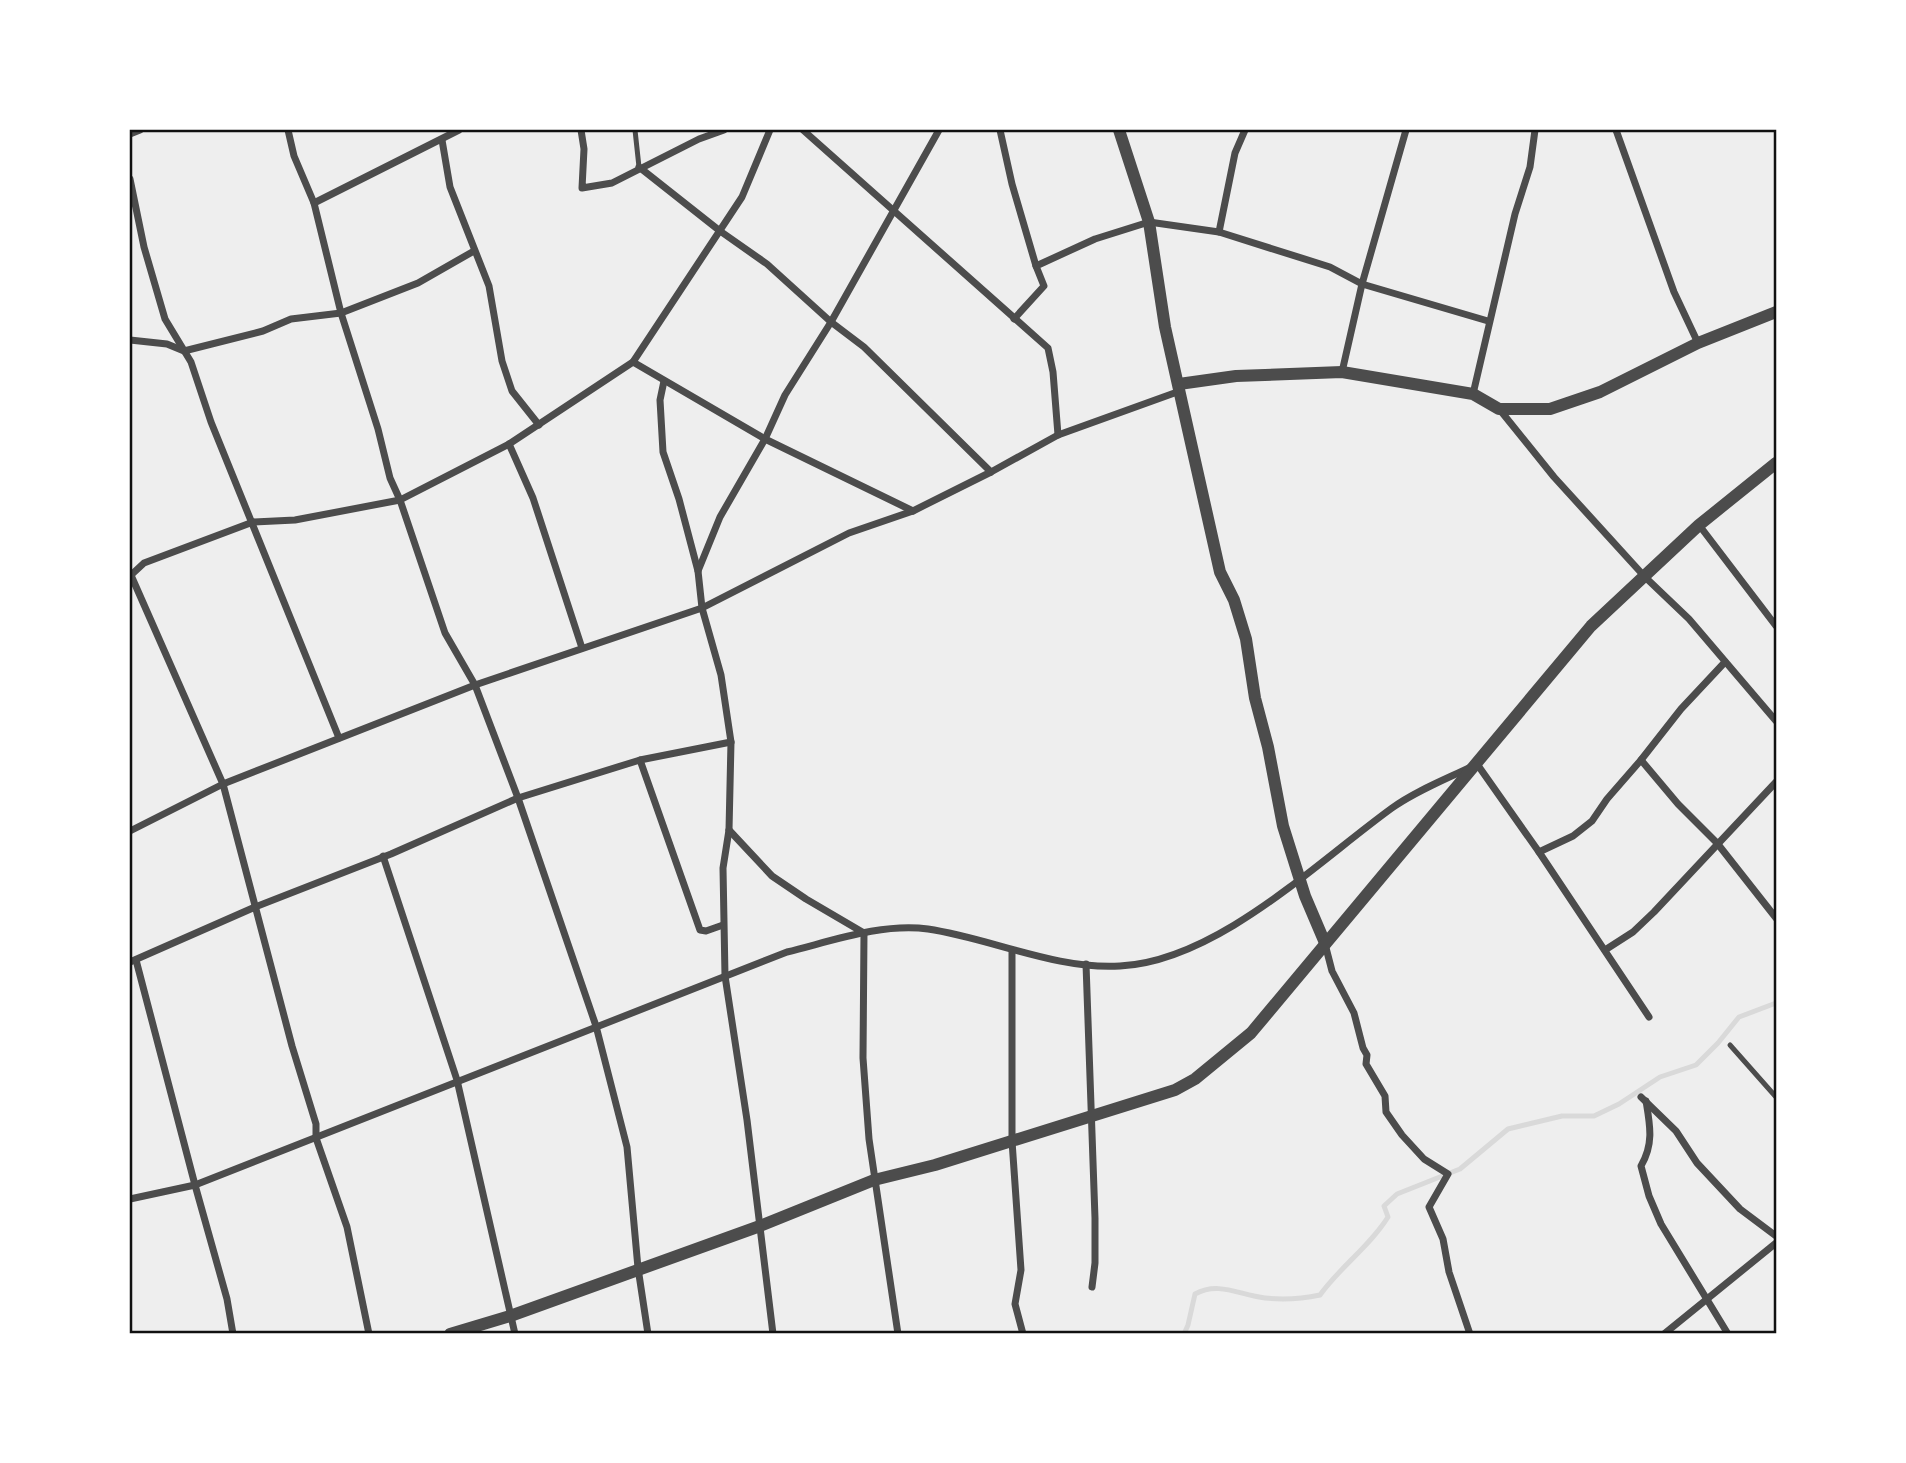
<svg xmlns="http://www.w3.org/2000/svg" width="1906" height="1463" viewBox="0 0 1906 1463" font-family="Rubik,sans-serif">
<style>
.green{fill:#eee}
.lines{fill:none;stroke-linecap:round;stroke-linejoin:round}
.stream{stroke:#d9d9d9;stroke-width:5}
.service{stroke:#4c4c4c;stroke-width:5}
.minor{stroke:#4c4c4c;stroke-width:7}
.tertiary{stroke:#4c4c4c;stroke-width:12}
.neatline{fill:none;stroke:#111;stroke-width:2.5}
</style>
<rect width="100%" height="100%" fill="#fff"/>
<rect class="green" x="130" y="130" width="1646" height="1203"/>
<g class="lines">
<path class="stream" d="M1184 1334 1188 1325 1195 1294C1219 1281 1239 1295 1265 1298 1284 1300 1301 1299 1320 1295 1340 1267 1370 1246 1388 1217L1384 1206 1397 1194 1460 1169 1508 1129 1562 1116H1594L1619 1104 1660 1077 1696 1065 1718 1043 1739 1017 1776 1003"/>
<g class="service">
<path d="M635 130 639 167"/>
<path d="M1730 1045 1776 1097"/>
</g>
<g class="minor">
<path d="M288 130 294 156 314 203 341 313 378 429 390 478 400 500 445 633 475 685 518 798 596 1026 627 1147 638 1268 648 1334"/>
<path d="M581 130 584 149 582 188 612 183 699 139 724 130"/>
<path d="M803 130 1048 348 1053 372 1058 435"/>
<path d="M1000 130 1012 184 1036 266"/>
<path d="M1616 130 1674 292 1698 343"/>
<path d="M130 134 140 130"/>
<path d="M442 140 450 187 489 286 502 361 512 391 539 425"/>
<path d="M639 167 720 231 767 264 831 322 864 347 991 472"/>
<path d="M130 179 144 247 165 319 191 362 211 422 339 738"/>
<path d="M314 203 459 130"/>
<path d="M1219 232 1235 153 1245 130"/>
<path d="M1014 319 1044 286 1036 266 1095 239 1149 222 1219 232 1330 267 1362 284 1488 321"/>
<path d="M130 340 167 344 184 351 263 331 291 319 341 313 418 283 474 251"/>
<path d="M633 362 765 439 913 511"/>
<path d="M1342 372 1362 284 1406 130"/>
<path d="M664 381 660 400 663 452 679 499 698 571"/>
<path d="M1473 394 1515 214 1530 167 1535 130"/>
<path d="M1500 410 1554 477 1645 577 1689 619 1776 721"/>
<path d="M509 444 533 498 582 648"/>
<path d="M1699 525 1776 626"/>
<path d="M130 573 223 784 292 1046 316 1124V1138L347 1227 369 1334"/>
<path d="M130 576 144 563 253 522 295 520 400 500 509 444 633 362 742 197 770 130"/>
<path d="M640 760 700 930 706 931 723 925"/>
<path d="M1641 760 1681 709 1725 662"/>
<path d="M729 830 772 876 806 899 864 933 863 1058 869 1139 898 1334"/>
<path d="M130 831 223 784 475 685 702 608 849 533 913 511 991 472 1058 435 1180 391"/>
<path d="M1539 852 1573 836 1592 821 1607 799 1641 760 1678 804 1717 843 1776 918"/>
<path d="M383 856 457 1080 515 1334"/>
<path d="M1325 944 1332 971 1354 1013 1363 1048 1367 1055 1366 1064 1385 1096 1386 1112 1402 1135 1424 1159 1448 1174 1429 1207 1443 1239 1449 1272 1470 1334"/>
<path d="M1012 950V1141L1021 1270 1015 1304 1023 1334"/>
<path d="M1605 950 1633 932 1654 912 1776 782"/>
<path d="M136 960 195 1185 227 1299 233 1334"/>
<path d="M130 962 255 907 391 854 518 798 640 760 731 742"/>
<path d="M1086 964 1095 1218V1263L1092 1287"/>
<path d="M1641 1097 1676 1131 1697 1163 1740 1209 1776 1236"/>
<path d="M1646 1101C1650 1125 1654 1144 1641 1166L1649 1196 1661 1224 1728 1334"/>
<path d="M130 1199 195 1185 787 952C832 941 881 923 928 929 990 938 1056 970 1120 966 1217 961 1316 863 1392 808 1417 790 1449 778 1477 764L1539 852 1649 1017"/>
<path d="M773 1334 747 1120 725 976 723 868 729 830 731 742 721 675 702 608 698 571 720 517 765 439 785 395 831 322 939 130"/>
<path d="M1664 1334 1776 1243"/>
</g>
<g class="tertiary">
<path d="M1119 130 1149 222 1165 327 1191 443 1220 572 1234 600 1246 639 1255 698 1268 747 1283 826 1305 896 1325 943"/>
<path d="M1179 384 1236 376 1342 372 1473 394 1499 409H1550L1600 392 1698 343 1776 312"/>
<path d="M450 1334 513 1315 760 1226 874 1180 935 1165 1175 1090 1195 1079 1251 1033 1591 626 1699 525 1776 463"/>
</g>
</g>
<rect width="1906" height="1463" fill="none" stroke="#ffffff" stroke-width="262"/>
<rect x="131" y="131" width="1644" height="1201" class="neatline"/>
</svg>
